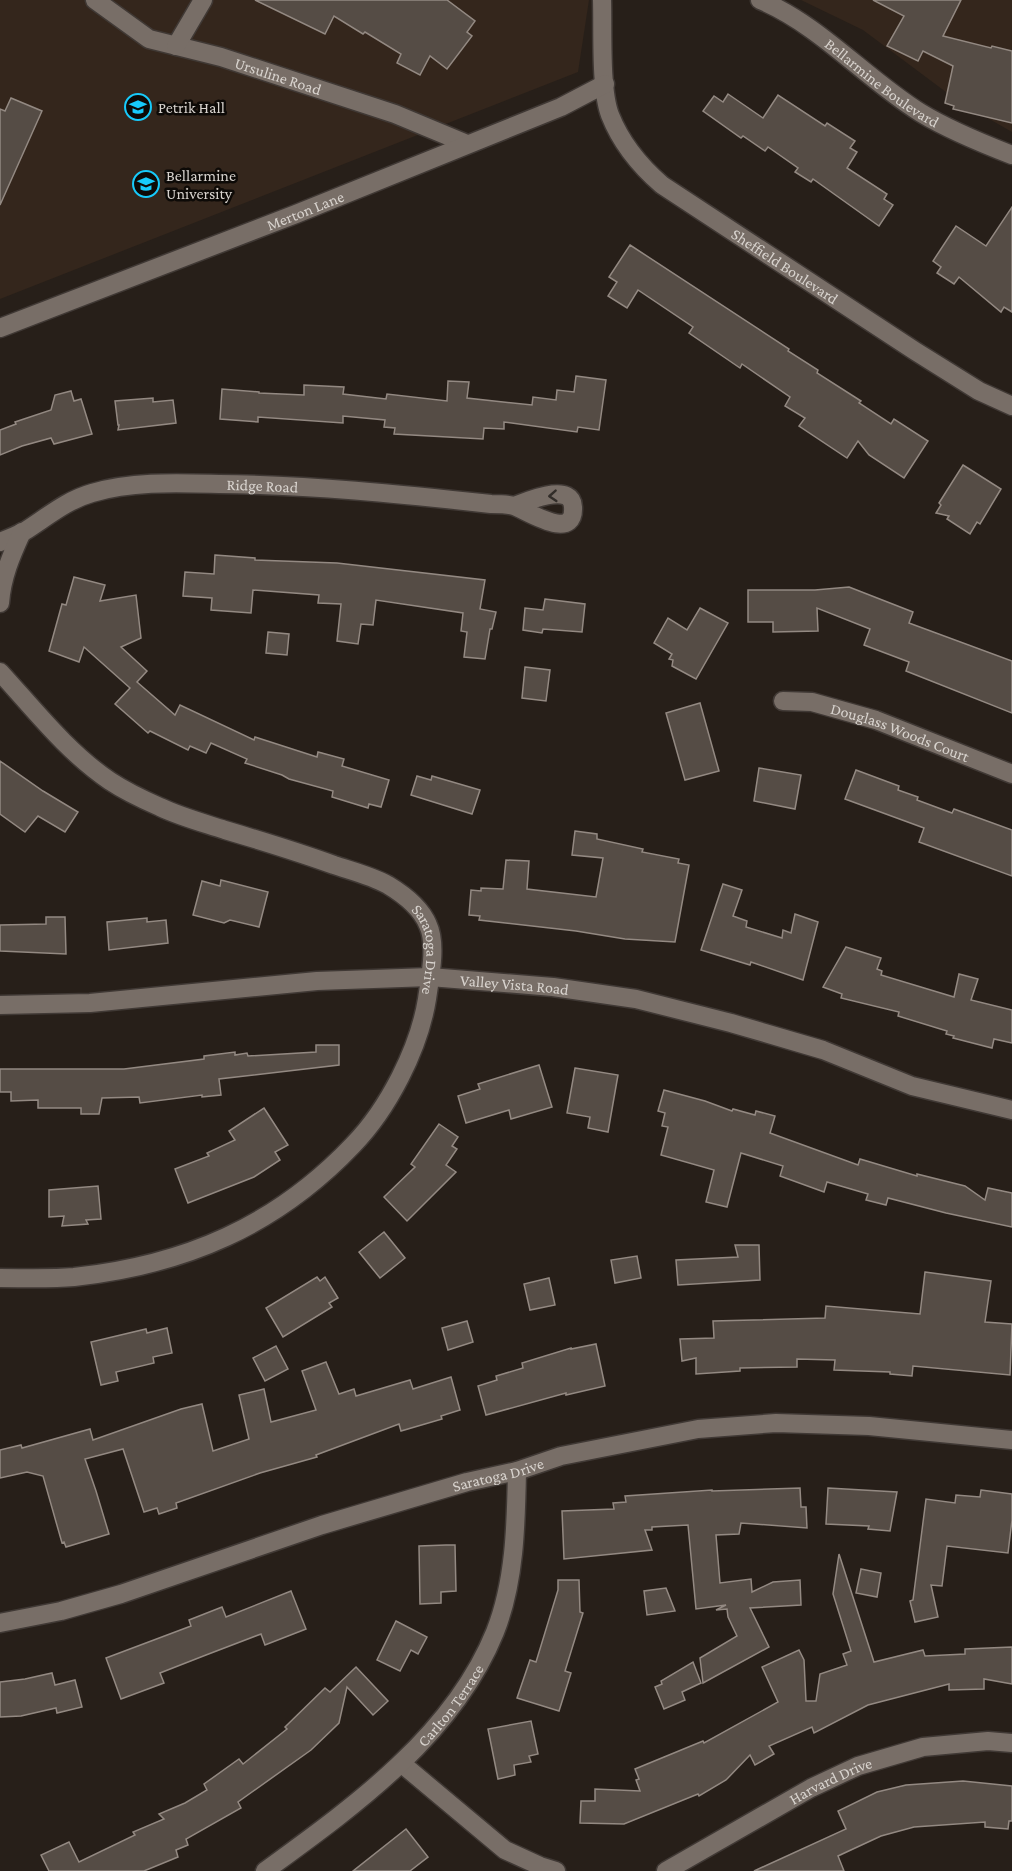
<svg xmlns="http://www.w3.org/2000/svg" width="1012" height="1871" viewBox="0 0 1012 1871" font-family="'Crimson Pro',serif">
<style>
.built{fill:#34261c}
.building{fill:#554c45;stroke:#938982;stroke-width:1.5}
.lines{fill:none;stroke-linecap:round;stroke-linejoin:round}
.minor-casing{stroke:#403935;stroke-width:21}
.minor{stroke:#786e67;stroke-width:18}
.oneway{stroke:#322d29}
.labels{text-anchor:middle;stroke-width:5;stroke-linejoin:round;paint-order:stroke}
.street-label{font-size:16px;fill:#d8d3ce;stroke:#0d0a07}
.poi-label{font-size:16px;fill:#d8d3ce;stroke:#0d0a07;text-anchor:start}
</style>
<rect width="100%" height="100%" fill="#271f19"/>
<g class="built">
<path d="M0 0H589L578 72 0 299Z"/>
<path d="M801 0H1012V132L958 101 863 30Z"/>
</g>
<g class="building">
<path d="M255 0H447L475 21 467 32 472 36 447 69 430 56 420 75 397 63 401 54 365 32 363 34 334 16 325 34Z"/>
<path d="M873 0H961L943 36 991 48 992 46 1012 51V123L953 109 954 106 945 103 953 66 923 51 918 61 887 46 904 16Z"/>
<path d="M728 94 763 118 778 95 825 126 827 123 855 141 850 148 857 152 847 168 887 194 884 199 893 205 879 226 813 179 811 182 795 172 798 168 768 147 765 151 743 136 741 138 703 111 714 96 723 102Z"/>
<path d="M11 98 42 111 0 205V109L5 111Z"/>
<path d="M1012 207V312L1004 307 1001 312 959 277 954 284 937 273 941 267 933 261 956 226 986 246Z"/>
<path d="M630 245 789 349 788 351 818 370 817 373 861 401 859 403 891 424 894 419 928 441 904 478 869 455 858 441 847 458 799 426 805 418 785 406 790 397 742 364 740 368 689 333 693 327 638 290 627 308 608 296 617 282 609 277Z"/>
<path d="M576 376 606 380 599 430 578 427 577 432 504 422V429L484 428 483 439 394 434 395 428 384 427 385 420 343 416V423L258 417V422L220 419 222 389 259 392V393L304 395V385L344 387 343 394 386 399 387 394 447 401 448 381 469 382 467 398 532 405 533 397 556 400 557 390 574 392Z"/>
<path d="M71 391 74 401 81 399 92 434 54 444 51 438 22 446 0 455V430L16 424 15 422 51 410 55 395Z"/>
<path d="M153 398V402L173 400 176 423 118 430 119 425H118L115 401Z"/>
<path d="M963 465 1001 489 980 524 977 522 970 534 947 519 949 516 936 513 941 505 939 503Z"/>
<path d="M215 555 255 558V560L337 563 485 580 480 609 496 612 492 629H490L485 659 464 657 467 632 461 631 463 613 376 600 373 625 361 624 358 644 337 641 341 604 318 603 319 595 253 590 251 613 211 610 212 598 183 596 185 572 214 574Z"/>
<path d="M74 577 105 585 100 601 136 595 141 638 121 647 147 671 137 682 175 715 180 705 254 740 255 737 317 757 318 752 344 759 342 766 389 780 381 807 369 804 368 808 332 797 333 791 289 779 282 775 245 763 247 759 211 743 206 753 190 746 188 750 150 731 148 733 115 704 130 688 84 647 79 662 49 651 62 604 66 605Z"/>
<path d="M849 587 913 612 909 623 1012 661V713L906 671 909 662 864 645 870 629 817 608 818 631 773 632V622H748V590H815Z"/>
<path d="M545 599 585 604 582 632 543 629 542 633 523 630 525 608 543 610Z"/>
<path d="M700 608 728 623 696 679 672 666 673 660 669 659 672 654 654 643 668 618 687 630Z"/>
<path d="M268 632 289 634 287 655 266 653Z"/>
<path d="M525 667 550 670 546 701 522 698Z"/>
<path d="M700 703 719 771 685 780 666 713Z"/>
<path d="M0 761 43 791 78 812 65 832 38 816 25 832 0 814Z"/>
<path d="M759 768 801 775 795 809 754 801Z"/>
<path d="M856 770 899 786 898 790 918 797 917 800 952 813 954 809 1012 830V876L919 842 924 828 845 799Z"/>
<path d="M417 776 431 780 432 776 480 790 472 814 411 795Z"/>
<path d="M575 831 597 834V839L643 849 642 852 679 859 678 863 689 865 675 942 625 939 576 931 479 920 480 916 469 915 471 890 481 891V888L503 889 506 860 529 861 527 889 596 897 603 858 572 855Z"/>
<path d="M221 880 268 892 259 927 230 920 224 923 193 915 202 881 220 886Z"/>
<path d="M723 884 742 890 733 916 747 921 746 927 782 938 783 930 791 933 795 914 818 922 803 980 751 962 750 965 701 950Z"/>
<path d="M46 917H65L66 954 0 951V925L46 924Z"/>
<path d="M147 918V922L166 920 168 943 109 950 107 922Z"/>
<path d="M846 947 881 958 877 969 882 971 881 975 954 997 959 974 978 979 971 1000 1012 1010V1043L994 1039 992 1048 953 1038 954 1036 946 1034 947 1031 898 1016 899 1012 841 998 842 994 823 987Z"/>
<path d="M316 1045H339V1065L219 1079 221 1095 202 1097V1095L140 1103 139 1097 102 1098 99 1114H81V1108H38V1100L11 1101V1092H0V1069H124L204 1059V1056L235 1052V1055L247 1053 248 1056 316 1052Z"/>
<path d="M539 1065 552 1107 511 1119 509 1110 466 1123 458 1096 480 1089 478 1084Z"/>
<path d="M575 1068 618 1075 608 1132 588 1128 590 1117 567 1113Z"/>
<path d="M664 1090 705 1101 732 1111 733 1109 755 1115 756 1111 775 1116 770 1133 858 1165 860 1159 917 1176V1174L965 1186 985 1200 988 1188 1012 1193V1227L946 1213 888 1198 886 1205 866 1200 868 1194 827 1182 824 1192 780 1176 783 1166 741 1153 727 1207 706 1202 714 1170 661 1155 668 1127 662 1126 665 1113 658 1111Z"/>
<path d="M264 1108 288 1145 275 1152 280 1160 254 1177 188 1203 175 1169 209 1156 207 1153 235 1140 229 1131Z"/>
<path d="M439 1124 458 1137 452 1146 457 1149 446 1165 456 1172 407 1221 384 1197 415 1167 411 1164Z"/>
<path d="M98 1186 101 1219 86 1220 88 1224 62 1226 64 1216 49 1217V1190Z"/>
<path d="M384 1232 405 1258 380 1278 359 1252Z"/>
<path d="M735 1245H759L760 1280 678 1285 676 1260 738 1257Z"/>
<path d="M637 1256 641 1278 615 1283 611 1260Z"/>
<path d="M925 1272 991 1281 985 1322 1012 1324 1010 1375 913 1366 912 1376 890 1374V1372L834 1370 835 1360 797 1359V1367L740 1368V1371L696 1374V1358L682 1361 680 1339 714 1338 713 1321 825 1318 826 1306 920 1314Z"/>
<path d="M317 1277 320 1281 325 1277 338 1298 329 1303 332 1307 283 1337 266 1308Z"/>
<path d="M549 1278 555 1305 530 1310 524 1284Z"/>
<path d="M467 1321 473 1342 448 1350 442 1328Z"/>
<path d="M167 1328 172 1353 153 1357 154 1363 116 1372 118 1381 101 1385 91 1342 146 1329 147 1333Z"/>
<path d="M596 1344 605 1386 566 1395V1393L486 1415 478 1386 497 1380 496 1376 523 1368 522 1363 571 1348V1349Z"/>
<path d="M276 1346 288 1369 265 1381 253 1358Z"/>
<path d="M326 1362 339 1394 354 1389 356 1396 410 1380 413 1389 451 1377 460 1410 441 1416 442 1419 401 1431 399 1424 316 1455 317 1457 260 1473 176 1503 177 1508 159 1514 157 1508 144 1512 123 1449 85 1459 96 1491 109 1534 66 1547 64 1542 62 1543 43 1476 27 1472 0 1478V1450L21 1445 22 1448 90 1429 93 1440 181 1409 202 1404 213 1451 249 1439 239 1395 264 1389 271 1422 316 1410 302 1371Z"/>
<path d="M800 1488 801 1507H806L807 1528 741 1523 739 1534 716 1535 720 1583 751 1579 752 1592 773 1582 800 1580 801 1605 750 1608 769 1647 703 1683 700 1658 737 1636 728 1617 727 1609 716 1610 726 1605 696 1609 688 1525 652 1527V1530H645L652 1550 564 1559 562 1511 614 1509 613 1503 626 1502 625 1496 712 1490V1491Z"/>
<path d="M828 1488 897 1492 890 1531 868 1529 869 1526 826 1524Z"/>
<path d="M981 1490 1012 1494V1520L1008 1553 947 1546 942 1586 931 1585 938 1617 915 1622 910 1601 913 1600 926 1499 955 1503 956 1495 980 1497Z"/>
<path d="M446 1545H455L456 1591 441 1592V1603L420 1604 419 1546Z"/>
<path d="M839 1554 874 1662 923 1650 925 1656 965 1654V1649L1012 1647V1684L984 1679V1689L949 1690V1684L868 1705 814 1733 812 1727 769 1746 774 1754 755 1765 750 1755 726 1780 699 1796 698 1794 624 1824 580 1823 581 1801H595V1789L640 1791 636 1780 639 1779 635 1769 703 1741 704 1743 778 1702 762 1667 799 1650 804 1660 806 1701H816L820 1674 847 1665 843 1654 851 1651 833 1594Z"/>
<path d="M861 1569 881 1573 877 1597 856 1593Z"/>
<path d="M558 1580H579L580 1612 583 1613 565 1671 571 1673 559 1711 517 1698 530 1660 536 1662 558 1590Z"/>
<path d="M666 1588 675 1611 647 1615 644 1591Z"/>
<path d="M291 1591 306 1629 265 1645 261 1634 206 1655 160 1673 164 1683 121 1699 106 1658 191 1626 189 1620 222 1607 226 1617Z"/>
<path d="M396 1621 427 1637 418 1654 411 1650 400 1671 377 1660Z"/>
<path d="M693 1662 701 1683 682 1692 685 1700 664 1709 655 1687 662 1684 661 1681Z"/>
<path d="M356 1667 388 1701 373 1715 347 1687 339 1723 311 1750 238 1802 241 1808 186 1839 188 1845 176 1850 178 1857 144 1871H49L41 1855 69 1842 79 1862 135 1835 133 1832 164 1819 159 1814 185 1803 207 1790 204 1784 239 1759 243 1764 287 1729 285 1727 325 1688 330 1692Z"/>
<path d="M52 1673 55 1685 75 1680 82 1707 57 1713 56 1708 21 1716 0 1717V1682L25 1679Z"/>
<path d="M531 1721 538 1754 529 1756 531 1762 514 1765 515 1775 498 1779 488 1729Z"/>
<path d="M963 1781 1012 1786V1821H1009L1008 1829 985 1827V1822L914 1827 881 1836 838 1856 844 1871H754L846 1829 838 1811 877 1792 906 1785Z"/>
<path d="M406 1829 428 1857 410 1871H353Z"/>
</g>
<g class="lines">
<defs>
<g id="minor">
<path id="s1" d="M95 0 149 39 221 57 395 114 467 144"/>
<path id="s2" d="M602 0C603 29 600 89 610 115 621 143 640 166 662 185L915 351 979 391 1012 406"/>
<path id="s3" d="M760 0C820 25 866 79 921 113 949 130 981 143 1012 155"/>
<path d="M176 46 203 0"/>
<path id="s4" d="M0 328 296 214 561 107 605 84"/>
<path id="s5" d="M0 542C8 539 17 535 25 531 47 517 67 500 92 493 133 481 177 483 219 484 310 485 401 494 491 504 498 504 507 504 514 506 526 510 575 543 573 507 572 481 526 502 514 506"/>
<path d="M0 603C2 577 11 556 22 532"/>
<path id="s6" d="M0 672C34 709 67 752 110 781 125 791 144 800 160 807 181 817 204 823 225 830 262 841 298 852 334 865 352 871 372 876 388 885 403 894 421 908 428 925 437 944 430 978 427 999 419 1049 388 1109 353 1145 276 1226 185 1265 74 1277 50 1279 25 1278 0 1278"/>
<path id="s7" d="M783 701 812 702 876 720 1012 774"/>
<path id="s8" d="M0 1005 90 1003 317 981 430 977 553 987 636 999 731 1023 823 1050 912 1086 1012 1110"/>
<path id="s9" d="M0 1623 61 1611 121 1594 322 1525 467 1482 517 1471 561 1456 698 1429 776 1423 869 1426 1012 1440"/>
<path d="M401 1763 505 1850 540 1866 556 1871"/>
<path id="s10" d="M265 1871C353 1807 453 1736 495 1632 515 1582 516 1524 517 1471"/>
<path id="s11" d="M666 1871 811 1788 858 1766 923 1747 988 1741 1012 1743"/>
</g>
</defs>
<use href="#minor" class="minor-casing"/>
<use href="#minor" class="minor"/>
</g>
<defs><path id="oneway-chevron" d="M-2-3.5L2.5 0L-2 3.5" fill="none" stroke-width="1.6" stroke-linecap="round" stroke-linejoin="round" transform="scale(1.5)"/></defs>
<use class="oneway" href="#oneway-chevron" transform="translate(553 496) rotate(176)"/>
<defs>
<symbol id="university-ring" viewBox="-11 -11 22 22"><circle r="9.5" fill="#0d0a07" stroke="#17cafb" stroke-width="1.5"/><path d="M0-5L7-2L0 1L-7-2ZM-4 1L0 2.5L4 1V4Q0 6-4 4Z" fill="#17cafb"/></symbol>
</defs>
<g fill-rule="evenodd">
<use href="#university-ring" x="123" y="92" width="30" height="30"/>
<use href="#university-ring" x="131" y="169" width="30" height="30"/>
</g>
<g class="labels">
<g class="street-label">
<text dy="6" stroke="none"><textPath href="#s1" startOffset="201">Ursuline Road</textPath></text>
<text dy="6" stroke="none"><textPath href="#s3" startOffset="148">Bellarmine Boulevard</textPath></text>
<text dy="6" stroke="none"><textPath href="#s4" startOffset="327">Merton Lane</textPath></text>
<text dy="6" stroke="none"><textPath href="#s2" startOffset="351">Sheffield Boulevard</textPath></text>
<text dy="6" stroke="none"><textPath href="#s5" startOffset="276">Ridge Road</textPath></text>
<text dy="6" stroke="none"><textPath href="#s7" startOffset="122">Douglass Woods Court</textPath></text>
<text dy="6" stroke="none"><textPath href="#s6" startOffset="534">Saratoga Drive</textPath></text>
<text dy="6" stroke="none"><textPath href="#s8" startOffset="516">Valley Vista Road</textPath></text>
<text dy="6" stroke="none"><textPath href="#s9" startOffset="520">Saratoga Drive</textPath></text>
<text dy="6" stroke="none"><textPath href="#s10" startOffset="250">Carlton Terrace</textPath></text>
<text dy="6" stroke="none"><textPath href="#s11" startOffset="188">Harvard Drive</textPath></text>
</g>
<g class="poi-label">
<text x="158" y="113">Petrik Hall</text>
<text x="166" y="181">Bellarmine<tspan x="166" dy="18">University</tspan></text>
</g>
</g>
</svg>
